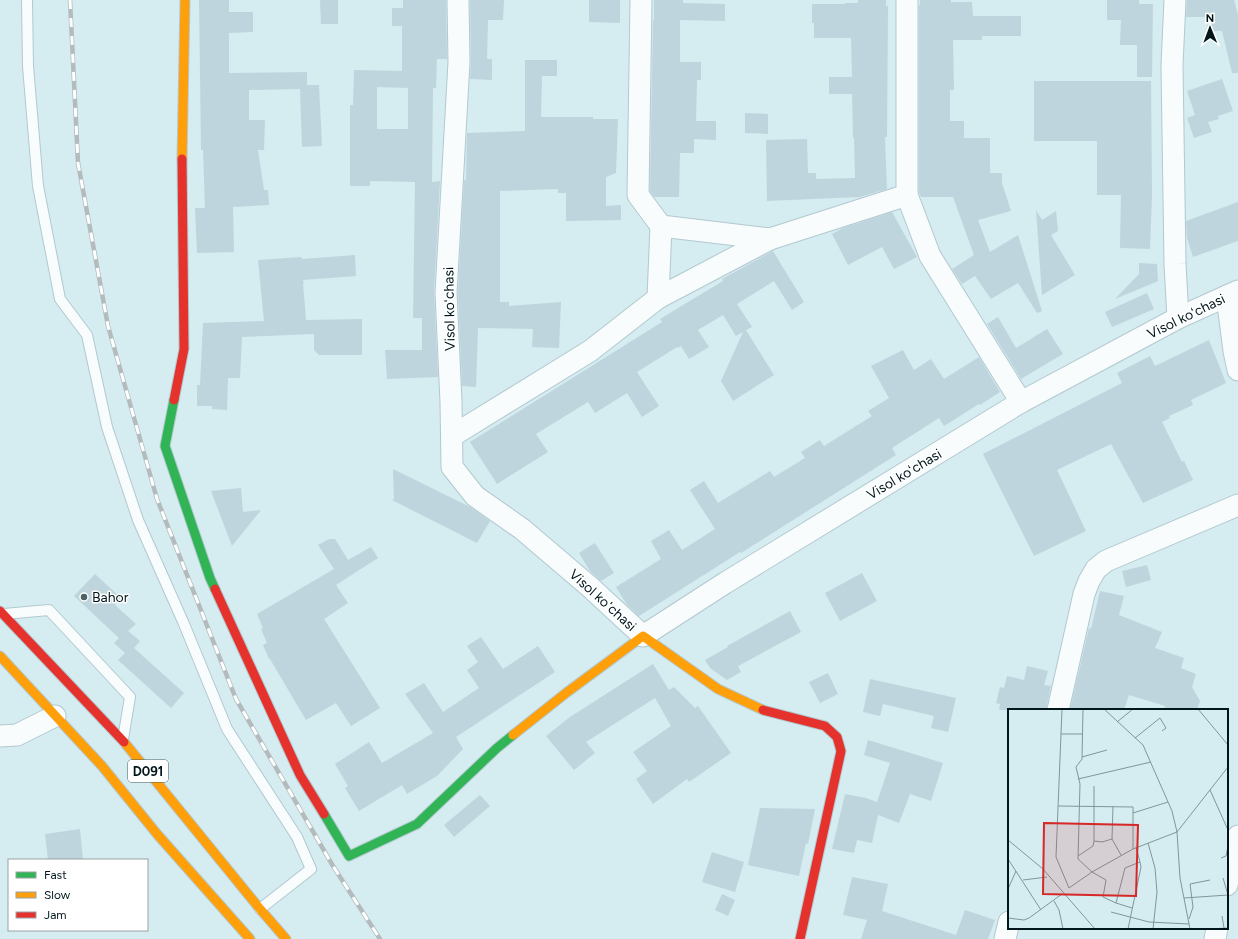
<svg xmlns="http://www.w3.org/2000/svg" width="1238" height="939" viewBox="0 0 1238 939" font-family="Figtree,sans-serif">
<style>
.building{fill:#bed5dd;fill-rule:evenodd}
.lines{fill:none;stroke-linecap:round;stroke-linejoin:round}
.lane-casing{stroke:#b1c9cf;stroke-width:12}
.street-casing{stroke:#b1c9cf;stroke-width:23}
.fast-casing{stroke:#b1c9cf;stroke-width:11}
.slow-casing{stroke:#b1c9cf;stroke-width:11}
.jam-casing{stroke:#b1c9cf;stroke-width:11}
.lane{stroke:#f9fcfd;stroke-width:10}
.street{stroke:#f9fcfd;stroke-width:21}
.fast{stroke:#30b455;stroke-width:9}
.slow{stroke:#ff9f0a;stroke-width:9}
.jam{stroke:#e5322d;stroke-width:9}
.rail-casing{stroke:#b4bbbc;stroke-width:4.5}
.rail{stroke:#fff;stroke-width:3;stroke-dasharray:9;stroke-linecap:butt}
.poi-dot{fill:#4b6166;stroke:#fff;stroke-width:1.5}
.labels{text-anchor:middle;stroke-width:3;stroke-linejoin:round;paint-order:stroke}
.shield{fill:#fff;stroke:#4d5c5f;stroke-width:1}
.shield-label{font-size:13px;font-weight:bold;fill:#01161b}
.street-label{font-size:14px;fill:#01161b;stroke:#fff}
.poi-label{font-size:14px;fill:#01161b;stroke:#fff;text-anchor:start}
.inset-road{fill:none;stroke:#80969b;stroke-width:1}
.view{fill:#d62828;fill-opacity:0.15;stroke:#d62828;stroke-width:2}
.inset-edge{fill:none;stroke:#01161b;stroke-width:2}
</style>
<rect width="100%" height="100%" fill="#d5ecf1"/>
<g class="building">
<path d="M199 0H229V12H253V32L229 33V73L307 72V85H319L322 146 302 147 300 89 249 90V120H265L264 150H258L264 190H268L269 205 233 207 234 252 197 253 195 208H205L203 150H201V147Z"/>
<path d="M320 0H338V24H321Z"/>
<path d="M403 0H446L447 59H437L436 88H433L432 182 440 181 434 292 438 377 387 379 385 350H422V318H413L415 182 370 181V186H350V105H353L354 70 402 71V26H392V8H403ZM377 87 408 88V129H377Z"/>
<path d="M470 0H504L503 20H488L487 59H492V80L470 79 471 62Z"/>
<path d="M589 0H620V23L589 22Z"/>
<path d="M654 0H683V3L725 4V21L680 20V62H701V80H697L696 121H716V140L694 139V153H680L679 197H654L650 191 653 20H654Z"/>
<path d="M858 0H886V6H888L887 137H885L887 189 860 197 767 201 766 140 807 139 808 173H816V179L855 178 854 138H853L852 94H829V77H852L851 38H814V23H812V4H845V3H858Z"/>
<path d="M920 0H951V2H972L973 16H1021V36H982V40H953L954 90H950V121H964V138H990V173H1002V183L1011 211 978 220 990 252 1018 235 1042 311 1037 313 1018 283 991 299 975 276 962 284 952 269 974 255 953 197H921L919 193V5H920Z"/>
<path d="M1107 0H1139V4H1153L1152 77H1137V45H1120L1121 20H1107Z"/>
<path d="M1187 0H1234L1238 15V73H1232L1222 31H1208L1207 17H1186Z"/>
<path d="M525 60H557V76H542L541 117H593V119H618L616 173 606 177V206L621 205V220L566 221V193H558V189L500 191V302H509V306L561 302 559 348 532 347 533 329 478 328 476 387 462 386 458 293 464 180H466L467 133 525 131Z"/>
<path d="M1222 79 1233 111 1218 116 1219 119 1208 122 1212 132 1194 138 1187 118 1195 115 1187 91Z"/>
<path d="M1034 81H1151L1152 195 1150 249 1120 248 1121 195H1097V141H1034Z"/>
<path d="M745 113 768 114V134L745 133Z"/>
<path d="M1238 202V241L1193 257 1187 238 1186 221Z"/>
<path d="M1036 210 1042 220 1056 211 1058 231 1051 235 1075 275 1042 295Z"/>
<path d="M892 212 917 257 894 269 882 247 848 265 832 234 843 228Z"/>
<path d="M773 251 804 302 792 310 774 281 737 304 752 327 746 330 774 375 733 401 721 381 743 332 736 336 723 315 698 330 709 347 689 359 681 346 678 348 677 347 637 372 659 406 642 417 627 393 595 413 588 402 536 434 548 452 497 484 470 442 662 322 660 319 723 281 722 279Z"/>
<path d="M355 255 356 276 303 280 304 283H303L306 320 362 319V355H319L314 350V334L242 337 240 378H228L227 410 212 409V406H197V385H200L203 323 264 321 258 260 301 257 302 259Z"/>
<path d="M1139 263 1157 264 1158 281 1115 299 1139 274Z"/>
<path d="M1147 293 1154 309 1112 327 1105 312Z"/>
<path d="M998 317 1016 348 1047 329 1063 354 1021 379 987 324Z"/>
<path d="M1209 340 1226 383 1191 400 1193 405 1169 416 1170 418 1162 422 1182 462 1184 461 1193 480 1143 503 1111 444 1057 470 1086 531 1034 556 983 454 1122 383 1117 373 1150 356 1155 366Z"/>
<path d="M903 350 914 370 931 359 944 379 979 357 1000 392 980 405 979 404 944 426 939 418 892 448 896 455 741 553 740 552 639 616 627 605 616 587 661 559 651 541 669 530 682 550 715 529 690 490 704 481 718 503 770 471 774 477 805 458 801 452 820 440 824 446 872 416 868 411 889 398 871 366Z"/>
<path d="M393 469 470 507 490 521 477 543 392 500 394 499Z"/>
<path d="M241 488 243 512 261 510 232 546 211 491Z"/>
<path d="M329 539H335L348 560 371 547 378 558 336 585 348 603 324 619 380 708 351 726 336 703 306 720 270 659H269L263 645 267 643 261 629 263 628 257 614 334 569 318 545Z"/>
<path d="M595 543 614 573 601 581 590 571 579 553Z"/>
<path d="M1147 565 1151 580 1126 587 1122 571Z"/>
<path d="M862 573 877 601 840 621 825 593Z"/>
<path d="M95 574 121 598 115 605 136 624 128 631 140 641 134 648 184 693 171 708 118 660 125 653 114 643 119 638 74 596Z"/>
<path d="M1100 591 1124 596 1119 615 1162 632 1155 648 1184 658 1181 668 1196 674 1192 687 1200 701 1197 710H1164L1165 706 1129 695 1124 710H1070L1089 628 1091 629Z"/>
<path d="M790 611 801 632 738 666 741 672 727 680 710 668 705 660 728 647 727 646Z"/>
<path d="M481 637 503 669 538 646 555 672 456 737 463 749 437 776 407 794 402 785 359 811 345 788 348 786 335 764 369 742 382 763 433 733 405 694 424 683 443 712 479 688 467 670 478 662 467 646Z"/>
<path d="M653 664 669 690 674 687 695 708 698 706 731 753 689 782 687 779 653 804 636 779 647 771 633 752 671 726 655 698 586 742 595 753 574 770 546 736 570 717Z"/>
<path d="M1027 666 1048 671 1044 685 1051 686 1046 710H999L1000 704 996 703 1000 687 1004 688 1007 676 1024 680Z"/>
<path d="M828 673 838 694 820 703 809 682Z"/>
<path d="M870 679 956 698 948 732 931 728 934 716 883 704 880 716 863 712Z"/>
<path d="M868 740 943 763 931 801 910 794 899 823 878 815 872 843 857 840 854 853 832 849 845 794 866 798 877 802 890 763 864 755Z"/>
<path d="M480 795 490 806 454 837 444 825Z"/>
<path d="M760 808 815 809 808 844 806 843 799 876 748 865Z"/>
<path d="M80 829 83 860H48L45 834Z"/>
<path d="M712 852 744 862 735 892 702 882Z"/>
<path d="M852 877 888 884 882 911 956 935 965 910 995 920 988 939H861L867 920 843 915Z"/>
<path d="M722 894 735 900 728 916 715 910Z"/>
</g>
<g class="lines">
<defs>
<g id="lane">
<path d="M27 0 28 66 38 186 60 299 87 335 107 427 138 520 184 624 227 729 297 837 311 869 260 909"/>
<path d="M4 614 49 610 130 697 123 739"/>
</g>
<g id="street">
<path d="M458 0 459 62 446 293 451 402 452 467 475 496 522 529 590 587 643 636 725 583 1021 402 1178 318 1238 291"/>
<path d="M641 0 638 195 661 226 770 239 907 195V0"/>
<path d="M1175 0 1172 65 1175 264 1178 318"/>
<path d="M907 195 930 256 1021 402"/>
<path d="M1227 296 1234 351 1238 370"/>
<path d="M658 298 770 239"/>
<path d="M452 436 590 351 658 298 661 226"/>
<path d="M1058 710 1084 594 1089 581 1096 569 1106 561 1238 505"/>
<path d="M0 736 17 735 55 716"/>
<path d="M1227 885 1238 836"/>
<path d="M1005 939 1009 922"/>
<path d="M1215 939 1217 928"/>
</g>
<g id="fast">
<path d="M174 400 165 446 210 578 215 589"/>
<path d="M324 814 349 856 417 824 497 748 513 735"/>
</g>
<g id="slow">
<path d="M182 159 185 0"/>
<path d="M0 656 102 766 157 834 250 939"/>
<path d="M513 735 566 693 643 636 718 689 763 710"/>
<path d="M124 742 260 909 286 939"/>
</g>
<g id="jam">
<path d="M174 400 184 349 182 159"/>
<path d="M215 589 300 775 324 814"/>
<path d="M0 611 124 742"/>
<path d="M763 710 825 726 837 737 841 751 800 939"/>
</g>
</defs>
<use href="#lane" class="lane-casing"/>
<use href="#street" class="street-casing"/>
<use href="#fast" class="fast-casing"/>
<use href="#slow" class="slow-casing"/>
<use href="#jam" class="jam-casing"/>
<use href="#lane" class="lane"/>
<use href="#street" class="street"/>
<use href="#fast" class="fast"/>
<use href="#slow" class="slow"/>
<use href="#jam" class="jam"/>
<defs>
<path id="rail" d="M70 0 78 163 108 326 157 499 236 699 333 866 380 939"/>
</defs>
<use href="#rail" class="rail-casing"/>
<use href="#rail" class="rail"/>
</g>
<circle class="poi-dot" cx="84" cy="597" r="4"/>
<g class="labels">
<rect class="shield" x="128" y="760" width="40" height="22" rx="3"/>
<g class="shield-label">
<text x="148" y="776">D091</text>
</g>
<g class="street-label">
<text transform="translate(449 309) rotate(-91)" y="5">Visol koʻchasi</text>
<text transform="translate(1186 316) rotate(-26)" y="5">Visol koʻchasi</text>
<text transform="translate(904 474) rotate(-31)" y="5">Visol koʻchasi</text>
<text transform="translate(603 600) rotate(42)" y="5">Visol koʻchasi</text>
</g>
<g class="poi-label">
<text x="92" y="602">Bahor</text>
</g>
</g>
<g transform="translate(1008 709)">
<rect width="220" height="220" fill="#d5ecf1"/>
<path class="inset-road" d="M54 0 48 148 61 179 84 163 98 171 95 188 108 194M75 0 74 50 68 58 72 75 70 150 84 163 125 140 169 123 220 58M96 0 135 36 164 102 169 123 172 169 182 220M190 0 220 36M109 13 125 0M53 25H74M127 29 152 9 158 19 154 22M74 48 99 41M70 70 143 53M86 77V132L94 133 104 130 105 97M202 81 220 121M50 97 125 98V140M125 104 160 93M104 130 113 146M0 131 35 160 87 220M140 134 147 159 149 183 145 220M128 138 132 153M70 147 85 137 86 132M213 149 218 147 220 137M0 150 33 201M215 169 220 186M15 171 39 168M0 180 8 162M176 189 220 186M46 192 51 201 55 220M103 203 141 213 181 215M214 207 216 219M0 209 16 211 21 209 54 185M181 210 185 198 182 175 202 171M120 220 133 158 132 153 117 159 108 194 124 199M200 220 220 219"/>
<path class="view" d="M36 114 130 116 128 187 35 185Z"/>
<rect width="220" height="220" class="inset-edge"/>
</g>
<rect x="8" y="859" width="140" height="72" fill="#ffffff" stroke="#99a2a4"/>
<rect x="16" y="872" width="20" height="6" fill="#30b455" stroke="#99a2a4"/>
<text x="44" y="879" font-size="12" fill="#01161b">Fast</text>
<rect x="16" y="892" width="20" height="6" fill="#ff9f0a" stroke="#99a2a4"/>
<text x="44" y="899" font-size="12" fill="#01161b">Slow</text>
<rect x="16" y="912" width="20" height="6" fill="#e5322d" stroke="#99a2a4"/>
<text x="44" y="919" font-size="12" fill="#01161b">Jam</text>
<g transform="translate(1210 28) rotate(359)" stroke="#ffffff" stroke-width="3" paint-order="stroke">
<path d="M0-3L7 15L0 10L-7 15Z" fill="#01161b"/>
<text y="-6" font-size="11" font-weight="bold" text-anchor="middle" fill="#01161b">N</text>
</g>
</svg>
